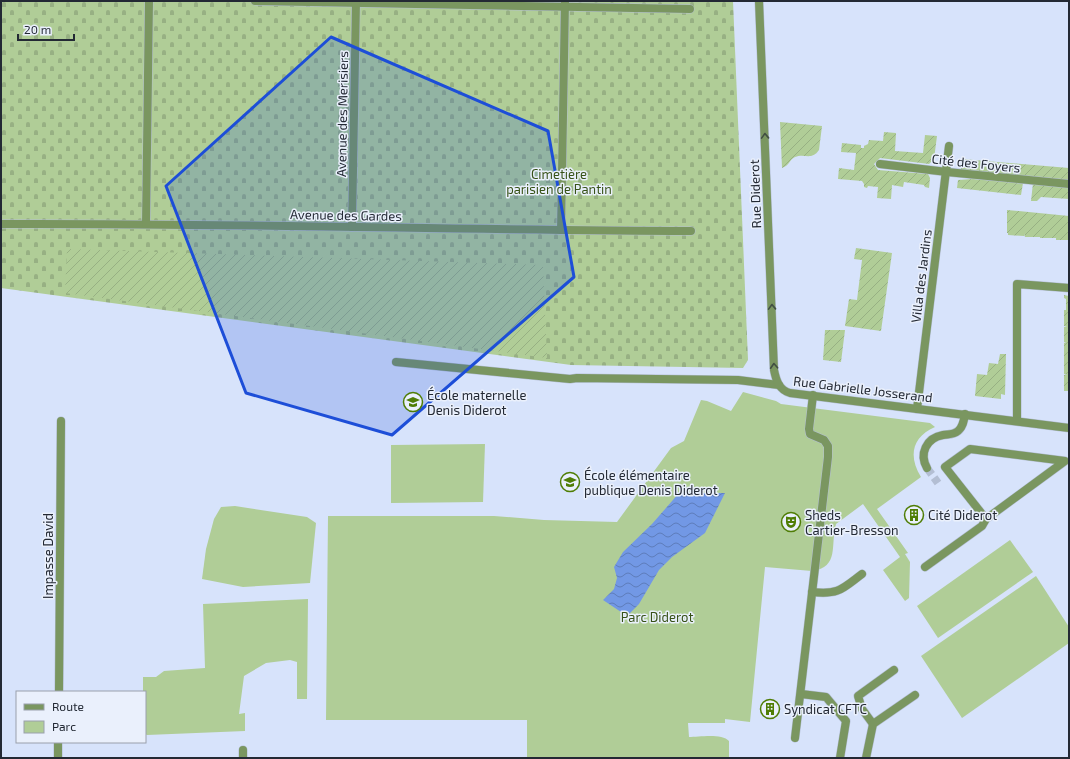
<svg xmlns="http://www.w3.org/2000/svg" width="1070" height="759" viewBox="0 0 1070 759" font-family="'Exo 2',sans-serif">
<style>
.green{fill:#b0cd97}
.cemetery{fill:url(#cemetery-stones)}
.garden{fill:url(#garden-furrows)}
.water{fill:url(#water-waves)}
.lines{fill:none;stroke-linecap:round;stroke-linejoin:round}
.minor-tunnel{stroke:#b3bed3;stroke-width:8;stroke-dasharray:8 4;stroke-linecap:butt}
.service-casing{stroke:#b3bed3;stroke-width:9}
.minor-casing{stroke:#b3bed3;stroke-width:9}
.service{stroke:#7a9660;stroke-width:8}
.minor{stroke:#7a9660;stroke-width:8}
.oneway{stroke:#414f43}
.marked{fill:#1d4ed8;fill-opacity:0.2;stroke:#1d4ed8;stroke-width:3;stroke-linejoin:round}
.labels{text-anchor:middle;stroke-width:3;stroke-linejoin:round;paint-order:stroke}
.street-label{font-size:13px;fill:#232934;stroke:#eaf0fc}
.park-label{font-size:13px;fill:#375217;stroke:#eaf0fc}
.poi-label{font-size:13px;fill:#232934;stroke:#eaf0fc;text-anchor:start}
</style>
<defs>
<pattern id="cemetery-stones" width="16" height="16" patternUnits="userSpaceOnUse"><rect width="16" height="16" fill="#b0cd97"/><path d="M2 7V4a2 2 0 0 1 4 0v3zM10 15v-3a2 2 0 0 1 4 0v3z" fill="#97b083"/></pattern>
<pattern id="garden-furrows" width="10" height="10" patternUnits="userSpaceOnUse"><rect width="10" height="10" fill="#b0cd97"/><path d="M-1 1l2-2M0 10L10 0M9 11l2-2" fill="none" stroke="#97b083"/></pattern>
<pattern id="water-waves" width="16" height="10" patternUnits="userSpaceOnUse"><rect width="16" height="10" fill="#7298e5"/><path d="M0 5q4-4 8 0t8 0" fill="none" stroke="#5d7cba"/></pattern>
</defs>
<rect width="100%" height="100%" fill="#d7e3fb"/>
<g class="green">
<path d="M743 392 776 401 781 404 930 423 935 427C912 437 908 456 921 477L877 509 908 553 905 554 910 562 909 598 905 601 883 570 900 557 863 504 836 524C830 545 840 567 812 571L765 567 750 722 725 719V723H688L689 737C699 737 722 733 729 741V758L527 757V720H326L328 516H494L544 520 617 522 671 448 684 441 701 400 707 401 731 411Z"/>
<path d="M485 444 483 502 391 503V445Z"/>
<path d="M235 506 307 517 316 523 310 583 243 587 202 579 206 549 214 519 221 507Z"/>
<path d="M1010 540 1033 572 938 638 917 606Z"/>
<path d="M1036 576 1069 627V643L962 718 921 656Z"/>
<path d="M308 599 307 699H297V662L290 660 266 663 244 676 239 714 245 713V731L147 735 145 734V692H143V677H156L164 671 205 668 203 604Z"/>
</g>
<path class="cemetery" d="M1 1H733L748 360 743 368 571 365 1 288Z"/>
<g class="garden">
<path d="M780 122 822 126 819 150C811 161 805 153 795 157 789 160 790 165 782 168Z"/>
<path d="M884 132 896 133 895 151 923 153 925 135 937 136 934 159 929 164 880 158 874 164 878 170 928 174 930 178 929 188 925 187 924 185 904 182 903 187 892 185 891 199 877 198 878 187 868 186 867 188 864 187V184L862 181 838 179 839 168 854 170 856 153 841 152 842 143 861 145V148H864V146L868 144 869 140 883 141Z"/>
<path d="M962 159 1069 168V181L961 171Z"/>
<path d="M973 179 1023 183 1021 195 957 188 958 180Z"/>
<path d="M1033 183 1069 186V199L1041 197 1037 201H1031Z"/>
<path d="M1007 210 1069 216V240H1056V238H1040V236V237H1025L1024 234V236L1008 235V233H1007Z"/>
<path d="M856 248 892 253 881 331 845 326 849 299 857 300 862 260 854 259Z"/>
<path d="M67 249 543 265 547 358 65 293Z"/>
<path d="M1064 295 1069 296V391H1064V375H1067L1064 374V359H1066H1064V343L1066 342H1064V327L1067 326H1064V310H1066V299L1064 298Z"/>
<path d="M825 330H845L841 362 823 360Z"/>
<path d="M1000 354H1006L1005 395 1001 394V399L975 396 977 374 987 375 989 363 998 364Z"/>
</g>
<path class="water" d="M679 493H725L705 533 672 557 659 570 639 604 627 616 603 600 614 589 617 578 614 567 623 552 652 524Z"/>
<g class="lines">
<path class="minor-tunnel" d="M927 468 938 483"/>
<defs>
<g id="service">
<path d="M255 1 690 9"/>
<path d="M1 224C231 223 461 230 691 231"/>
<path d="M146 224 149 1"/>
<path d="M352 227 356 1"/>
<path d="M561 230 565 1"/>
<path d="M396 362 570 379 577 378 738 380 779 385"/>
<path d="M1017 421V284L1069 288"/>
<path d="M927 468C919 454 926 438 943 435 949 434 953 435 958 431 963 427 964 420 965 414"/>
<path d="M925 567 982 526 986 519 1065 461 970 449 945 467 986 519"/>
<path d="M812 592C839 595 842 589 862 574"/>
<path d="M59 692 61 421"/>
<path d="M801 694 826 697 846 721 840 758"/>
<path d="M873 724 862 709 858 696 894 670"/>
<path d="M795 738 828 457V446L824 440 810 434 809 429 813 395"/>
<path d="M243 750V758"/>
<path d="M58 758V742"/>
<path d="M866 758 873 724 915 695"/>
</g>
<g id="minor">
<path d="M759 1 774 370C776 380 779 390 790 393L1069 428"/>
<path d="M880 164 947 172 1069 184"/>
<path d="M917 409 949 146"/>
</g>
</defs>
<use href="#service" class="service-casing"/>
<use href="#minor" class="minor-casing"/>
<use href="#service" class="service"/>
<use href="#minor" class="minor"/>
</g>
<defs><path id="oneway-chevron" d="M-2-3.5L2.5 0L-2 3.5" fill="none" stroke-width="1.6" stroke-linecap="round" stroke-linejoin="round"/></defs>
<g class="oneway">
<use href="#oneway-chevron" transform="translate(765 136) rotate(-92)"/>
<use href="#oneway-chevron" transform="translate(772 307) rotate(-92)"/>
<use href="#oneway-chevron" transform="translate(774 366) rotate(-93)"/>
</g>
<path class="marked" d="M331 37 548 131 574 277 392 435 246 393 166 186Z"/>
<defs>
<symbol id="school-ring" viewBox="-11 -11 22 22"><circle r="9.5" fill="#eaf0fc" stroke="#4f7d05" stroke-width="1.5"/><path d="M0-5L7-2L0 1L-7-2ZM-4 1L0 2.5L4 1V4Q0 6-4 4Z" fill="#4f7d05"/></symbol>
<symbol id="building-ring" viewBox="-11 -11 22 22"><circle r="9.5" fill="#eaf0fc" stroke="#4f7d05" stroke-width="1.5"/><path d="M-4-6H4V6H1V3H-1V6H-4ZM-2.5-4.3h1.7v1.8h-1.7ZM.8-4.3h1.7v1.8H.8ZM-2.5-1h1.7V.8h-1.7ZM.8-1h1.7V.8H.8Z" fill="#4f7d05"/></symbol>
<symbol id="theatre-ring" viewBox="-11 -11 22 22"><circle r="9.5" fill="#eaf0fc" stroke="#4f7d05" stroke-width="1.5"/><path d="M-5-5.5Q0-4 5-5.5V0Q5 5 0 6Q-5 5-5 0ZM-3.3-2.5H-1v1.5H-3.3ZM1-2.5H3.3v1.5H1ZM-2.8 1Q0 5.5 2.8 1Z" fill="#4f7d05"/></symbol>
</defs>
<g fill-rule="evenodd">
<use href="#school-ring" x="402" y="391" width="22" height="22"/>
<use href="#school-ring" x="559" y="471" width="22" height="22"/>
<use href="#building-ring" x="903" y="504" width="22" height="22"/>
<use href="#theatre-ring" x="780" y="511" width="22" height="22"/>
<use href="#building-ring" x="759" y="698" width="22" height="22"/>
</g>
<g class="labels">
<g class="street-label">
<text transform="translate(342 114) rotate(-89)" y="5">Avenue des Merisiers</text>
<text transform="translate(976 163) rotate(6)" y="5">Cité des Foyers</text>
<text transform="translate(755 194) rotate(-92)" y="5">Rue Diderot</text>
<text transform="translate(346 215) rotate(1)" y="5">Avenue des Gardes</text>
<text transform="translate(921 276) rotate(-83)" y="5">Villa des Jardins</text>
<text transform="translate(863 389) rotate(7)" y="5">Rue Gabrielle Josserand</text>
<text transform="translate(48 556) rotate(-90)" y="5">Impasse David</text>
</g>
<g class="park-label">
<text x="559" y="179">Cimetière<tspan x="559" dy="15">parisien de Pantin</tspan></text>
<text x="657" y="622">Parc Diderot</text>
</g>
<g class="poi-label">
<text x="427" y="400">École maternelle<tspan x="427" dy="15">Denis Diderot</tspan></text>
<text x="584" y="480">École élémentaire<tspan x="584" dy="15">publique Denis Diderot</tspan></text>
<text x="805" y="520">Sheds<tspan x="805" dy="15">Cartier-Bresson</tspan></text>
<text x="928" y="520">Cité Diderot</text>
<text x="784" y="714">Syndicat CFTC</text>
</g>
</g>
<rect width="1070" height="759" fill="none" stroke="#232934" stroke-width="4"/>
<rect x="16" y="691" width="130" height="52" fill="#eaf0fc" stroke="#9aa0ac"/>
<rect x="24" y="704" width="20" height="6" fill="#7a9660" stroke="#9aa0ac"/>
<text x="52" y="711" font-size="12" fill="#232934">Route</text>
<rect x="24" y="721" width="20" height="12" fill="#b0cd97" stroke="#9aa0ac"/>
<text x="52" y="731" font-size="12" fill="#232934">Parc</text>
<path d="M18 34v6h56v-6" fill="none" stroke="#232934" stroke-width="2"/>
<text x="24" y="34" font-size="12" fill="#232934" stroke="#eaf0fc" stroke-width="3" paint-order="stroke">20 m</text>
</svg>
